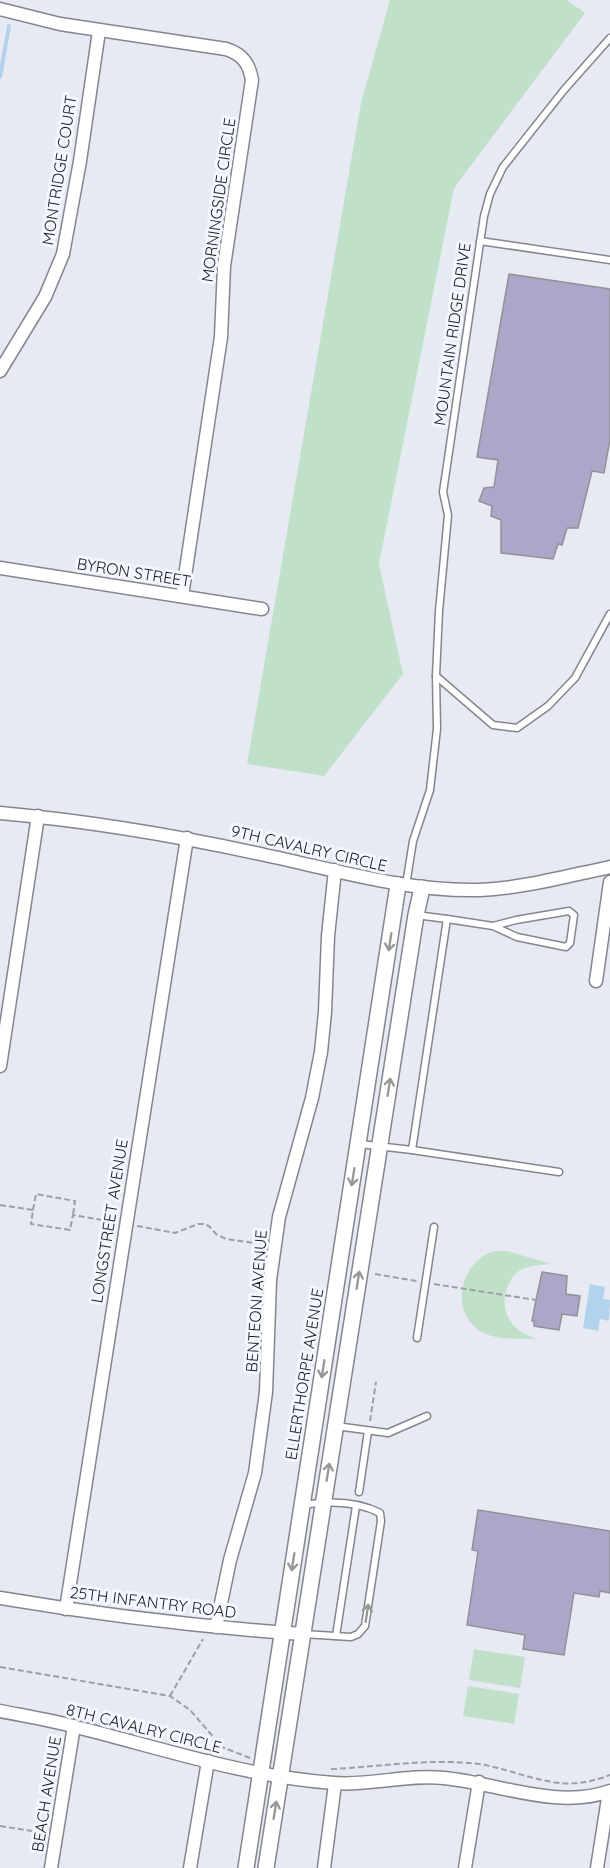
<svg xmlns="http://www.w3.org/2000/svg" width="610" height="1868" viewBox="0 0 610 1868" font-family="Quicksand,sans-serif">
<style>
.green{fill:#c1e0ca}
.water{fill:#b3d3ed}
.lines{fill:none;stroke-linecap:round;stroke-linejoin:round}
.stream{stroke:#b3d3ed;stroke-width:4}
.building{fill:#aca6c8;stroke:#929099;stroke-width:1.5}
.service-casing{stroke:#83868e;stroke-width:9}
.minor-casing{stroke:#83868e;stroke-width:15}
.tertiary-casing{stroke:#83868e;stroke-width:18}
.path{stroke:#9d9fa6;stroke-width:2;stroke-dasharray:6 3;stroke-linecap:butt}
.service{stroke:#fff;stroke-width:6}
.minor{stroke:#fff;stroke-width:12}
.tertiary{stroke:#fff;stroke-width:15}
.oneway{stroke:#979899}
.labels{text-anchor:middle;stroke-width:6;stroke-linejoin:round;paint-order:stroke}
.street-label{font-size:16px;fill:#18191d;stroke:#f4f7fe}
</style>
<rect width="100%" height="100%" fill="#e7eaf2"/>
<g class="green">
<path d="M390 0H567L585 13 454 188 379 564 403 674 324 776 247 764 361 103Z"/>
<path d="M495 1251H507L551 1264C541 1265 528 1265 519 1271 511 1277 507 1286 505 1295 502 1319 516 1333 538 1339 522 1338 497 1341 482 1332 448 1313 460 1260 495 1251Z"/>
<path d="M474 1649 525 1657 520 1688 469 1680Z"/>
<path d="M468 1686 519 1694 514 1724 463 1716Z"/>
</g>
<path class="water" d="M590 1284 605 1287 603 1299 610 1300 609 1321 600 1319 598 1331 583 1328Z"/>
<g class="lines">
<path class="stream" d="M0 77 9 26"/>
</g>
<g class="building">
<path d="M509 274 610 289V439L604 473 592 471 578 528H567L562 545 558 544 553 559 501 553V520L491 516 492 506 479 501 484 488 494 487 498 460 477 457Z"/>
<path d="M542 1272 567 1276 566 1294 580 1296 577 1316 562 1314 559 1330 534 1326V1321H532L536 1300Z"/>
<path d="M478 1510 610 1531V1593L600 1591 599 1597 574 1593 564 1655 523 1649 525 1635 467 1625 478 1551 472 1550Z"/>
</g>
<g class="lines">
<defs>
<g id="service">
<path d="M480 241 610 260"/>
<path d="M436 676 493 725 517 728 548 706 575 678 610 614"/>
<path d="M406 885 413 841 430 790 437 729 436 676 439 611 448 515 443 492 484 216 490 194 503 167 564 90 610 38"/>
<path d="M447 919 493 926 516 920 569 911 574 915 570 943 566 947 517 937 493 926"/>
<path d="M360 1144 412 1150 447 919 416 915"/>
<path d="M412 1150 559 1172"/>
<path d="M417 1338 434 1227"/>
<path d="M336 1426 388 1433 427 1416"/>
<path d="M359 1492 368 1431"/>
<path d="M302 1505C327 1501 357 1501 380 1513L381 1521 365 1626 358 1634 351 1637 303 1634"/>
<path d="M336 1636 356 1506"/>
</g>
<g id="minor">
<path d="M0 9 60 24 226 49C242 54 249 63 252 80L224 266 221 337 182 596"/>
<path d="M0 371 45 297 63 254 80 161 99 31"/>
<path d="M0 568 262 609"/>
<path d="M0 813C89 821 178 836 265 855 336 870 407 892 480 890 524 888 567 876 610 867"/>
<path d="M596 981 610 882"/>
<path d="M0 1066 38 816"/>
<path d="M0 1598C100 1615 201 1627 303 1634"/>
<path d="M66 1609 187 838"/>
<path d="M216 1627 230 1560 255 1473 266 1392 270 1280 279 1217 312 1098 321 1052 325 1012 328 936 335 870"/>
<path d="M0 1711C25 1716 51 1720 76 1727 161 1748 246 1777 334 1783 371 1786 407 1774 444 1778 497 1783 557 1810 610 1791"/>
<path d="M51 1868 74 1726"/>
<path d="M190 1868 208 1761"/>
<path d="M324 1868 335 1784"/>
<path d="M465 1868 479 1782"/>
<path d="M597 1868 609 1792"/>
</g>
<g id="tertiary">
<path d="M246 1868 398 885"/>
<path d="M266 1868 416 915 422 888"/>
</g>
</defs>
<use href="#service" class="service-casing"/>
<use href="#minor" class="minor-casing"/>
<use href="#tertiary" class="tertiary-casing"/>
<g class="path">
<path d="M0 1205 33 1210 31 1224 70 1230 73 1215 114 1222"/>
<path d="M33 1210 36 1194 75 1201 73 1215"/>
<path d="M137 1226 175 1233 198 1224H204L209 1226 216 1234 226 1239 262 1244"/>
<path d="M375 1274 417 1281"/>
<path d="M434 1284 536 1300"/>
<path d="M370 1421 376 1382"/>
<path d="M0 1667 170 1696 190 1710 222 1747 250 1758"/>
<path d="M170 1696 203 1639"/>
<path d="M331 1769C378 1767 423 1759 469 1763 500 1765 529 1780 560 1783 576 1785 594 1781 610 1775"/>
<path d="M0 1826 45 1833"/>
</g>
<use href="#service" class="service"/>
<use href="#minor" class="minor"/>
<use href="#tertiary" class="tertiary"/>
</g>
<defs><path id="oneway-shaft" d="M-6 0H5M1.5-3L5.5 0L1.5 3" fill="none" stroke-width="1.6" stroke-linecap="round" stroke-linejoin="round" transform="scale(1.5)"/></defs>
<g class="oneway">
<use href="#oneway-shaft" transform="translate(390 942) rotate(99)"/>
<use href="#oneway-shaft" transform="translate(389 1087) rotate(-81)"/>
<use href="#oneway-shaft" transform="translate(353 1177) rotate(99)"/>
<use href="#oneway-shaft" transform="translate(358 1280) rotate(-81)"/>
<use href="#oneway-shaft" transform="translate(323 1369) rotate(99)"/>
<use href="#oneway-shaft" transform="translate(328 1472) rotate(-81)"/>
<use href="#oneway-shaft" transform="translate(293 1562) rotate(99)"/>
<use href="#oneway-shaft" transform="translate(367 1613) rotate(-81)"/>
<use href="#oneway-shaft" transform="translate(275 1810) rotate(-81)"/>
</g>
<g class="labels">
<g class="street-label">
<text transform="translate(59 170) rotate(-81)" y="6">MONTRIDGE COURT</text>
<text transform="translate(218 200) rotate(-82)" y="6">MORNINGSIDE CIRCLE</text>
<text transform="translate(452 334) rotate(-82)" y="6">MOUNTAIN RIDGE DRIVE</text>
<text transform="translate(134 572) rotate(9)" y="6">BYRON STREET</text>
<text transform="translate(309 848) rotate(13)" y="6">9TH CAVALRY CIRCLE</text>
<text transform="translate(109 1221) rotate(-81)" y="6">LONGSTREET AVENUE</text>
<text transform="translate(256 1301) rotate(-86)" y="6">BENTEONI AVENUE</text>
<text transform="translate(304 1374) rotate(-81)" y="6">ELLERTHORPE AVENUE</text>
<text transform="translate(153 1602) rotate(7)" y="6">25TH INFANTRY ROAD</text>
<text transform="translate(144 1728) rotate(14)" y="6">8TH CAVALRY CIRCLE</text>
<text transform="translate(46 1794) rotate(-81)" y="6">BEACH AVENUE</text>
</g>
</g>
</svg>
